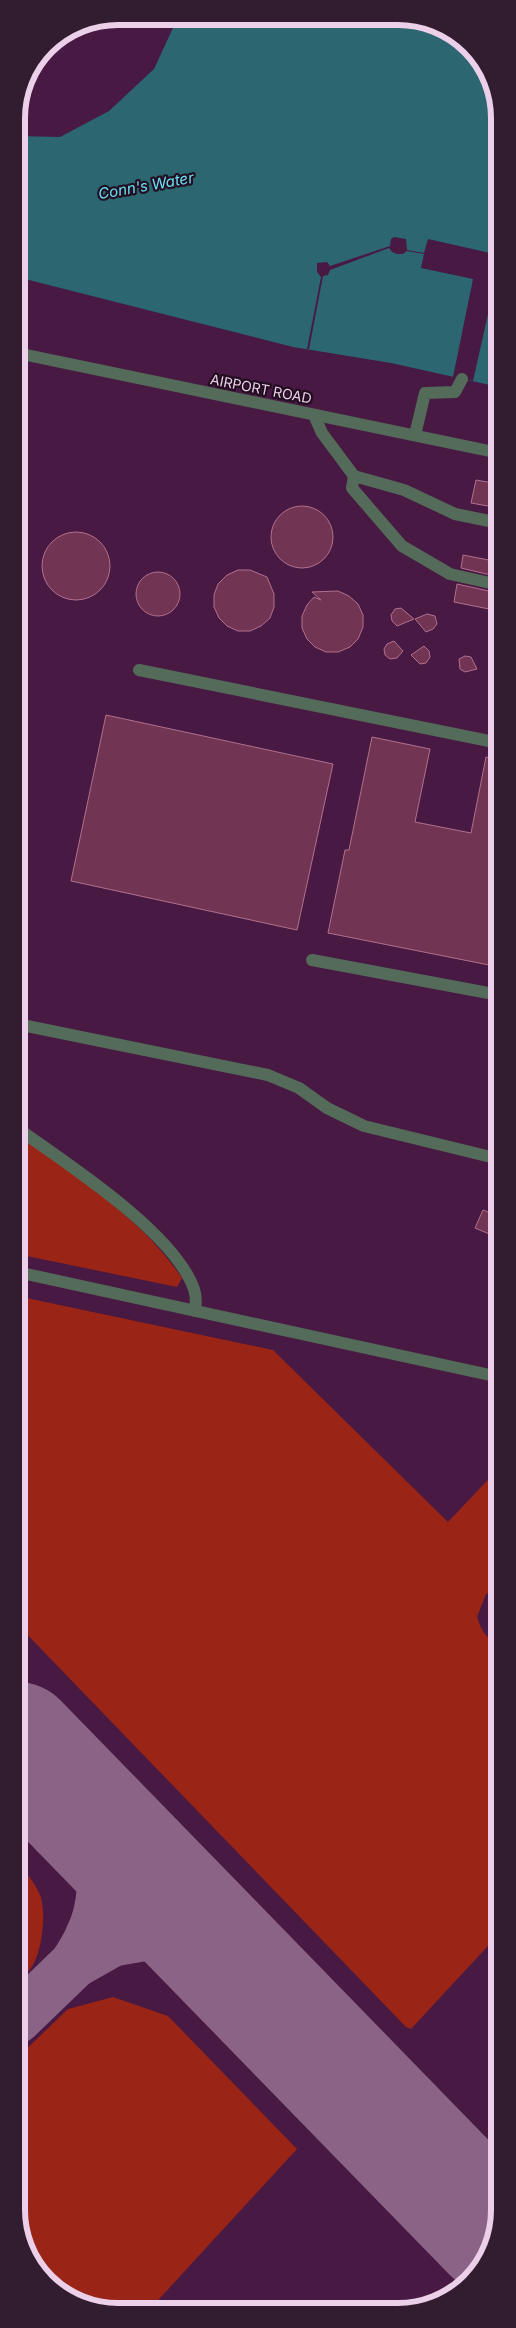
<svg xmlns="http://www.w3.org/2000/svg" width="516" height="2328" viewBox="0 0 516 2328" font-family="Inter,sans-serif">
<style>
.green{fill:#9a2516}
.water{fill:#2b6671}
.pier{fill:#471943}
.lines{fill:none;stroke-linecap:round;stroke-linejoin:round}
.taxiway{stroke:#8a6386;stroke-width:49}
.runway{stroke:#8a6386;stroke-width:122}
.building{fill:#713553;stroke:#b2708e}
.minor{stroke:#536b58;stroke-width:12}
.labels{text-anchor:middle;stroke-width:4.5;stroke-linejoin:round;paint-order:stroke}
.street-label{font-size:14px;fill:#eccfe8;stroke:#220e20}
.water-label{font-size:15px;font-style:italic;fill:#67e1f7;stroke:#220e20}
.rim{fill:none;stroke:#eccfe8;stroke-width:6}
</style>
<rect width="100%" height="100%" fill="#471943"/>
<g class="green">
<path d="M17 1134C76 1177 140 1216 182 1278L177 1287 17 1254Z"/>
<path d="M17 1296 273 1350 448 1522 499 1468V1588L486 1594 477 1617C481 1629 486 1640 499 1643V1934L411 2029 406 2027 17 1624Z"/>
<path d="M17 1863C26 1872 35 1883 40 1895 47 1913 42 1953 31 1968 28 1973 21 1978 17 1982Z"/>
<path d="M113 1997 168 2016 297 2149 149 2310H98L42 2277 17 2223V2058L68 2009Z"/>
</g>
<path class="water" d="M178 17 424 20 474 51 499 105V387L391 363 293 347 17 277 16 136 60 137 109 111 154 69Z"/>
<path class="pier" d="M394 237 406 239 407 250 424 253 428 239 499 255V283H495L473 381 453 377 473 279 421 268 424 254 407 251 403 254H397L392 252 389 248 330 270 328 275 323 276 309 349H307L321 277 317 272V263L327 262 330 266 390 246 391 239Z"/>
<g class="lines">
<g class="taxiway">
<path d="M62 1791C73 1806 85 1822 93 1839 106 1868 103 1910 89 1937 85 1947 79 1955 74 1964L113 1942 147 1936 183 1943 211 1952 239 1973"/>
<path d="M17 2019 74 1964"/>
<path d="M478 2219 495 2228"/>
</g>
<path class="runway" d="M17 1743 493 2232"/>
</g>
<g class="building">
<path d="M476 480 499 484V508L471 503Z"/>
<circle cx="302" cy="537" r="31"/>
<circle cx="76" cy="566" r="34"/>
<path d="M463 555 499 562V577L461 568Z"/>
<path d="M238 570H250L267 577 274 594V607L270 618 261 626 250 631H238L227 626 219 618 214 607V595L218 584 227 575Z"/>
<circle cx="158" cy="594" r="22"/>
<path d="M457 584 498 593 494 610 454 602Z"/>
<path d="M338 591 349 596 358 604 363 615V627L358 639 350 647 338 652H326L315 647 307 639 302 628V616L307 605 314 597 321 600 312 592Z"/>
<path d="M401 608 414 619 397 626 392 621 391 615 395 609Z"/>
<path d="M427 614 435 616 437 624 433 629 426 632 415 619Z"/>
<path d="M394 641 403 651 397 658 390 659 385 655 384 649 387 644Z"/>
<path d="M424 646 429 651 430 657 426 663 420 664 411 655Z"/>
<path d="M465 656 471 657 477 669 465 672 460 669 459 659Z"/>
<path d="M106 715 333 764 297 930 71 881Z"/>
<path d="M372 737 430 749 415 822 471 833 486 757 499 760V967L328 933 345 850H349Z"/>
<path d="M483 1210 499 1216V1238L475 1228Z"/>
</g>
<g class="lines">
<g class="minor">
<path d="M17 353 499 453"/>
<path d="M314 415 322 433 354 476 404 490 455 514 499 523"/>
<path d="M415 435 425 393 455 392 462 379"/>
<path d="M354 476 352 488 402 546 450 574 499 585"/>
<path d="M139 670 499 743"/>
<path d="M312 960 499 995"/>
<path d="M17 1024 268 1075 299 1088 327 1108 364 1126 499 1159"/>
<path d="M17 1128C66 1163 174 1232 194 1289 196 1295 196 1304 195 1311"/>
<path d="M17 1272 499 1377"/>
</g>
</g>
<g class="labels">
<g class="street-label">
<text transform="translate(261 389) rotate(11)" y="5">AIRPORT ROAD</text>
</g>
<g class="water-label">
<text transform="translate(146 186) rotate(-10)" y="5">Conn's Water</text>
</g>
</g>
<path d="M0 0H516V2328H0ZM118 25H398A93 93 0 0 1 491 118V2210A93 93 0 0 1 398 2303H118A93 93 0 0 1 25 2210V118A93 93 0 0 1 118 25Z" fill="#321d30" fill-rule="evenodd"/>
<path class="rim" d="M118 25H398A93 93 0 0 1 491 118V2210A93 93 0 0 1 398 2303H118A93 93 0 0 1 25 2210V118A93 93 0 0 1 118 25Z"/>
</svg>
